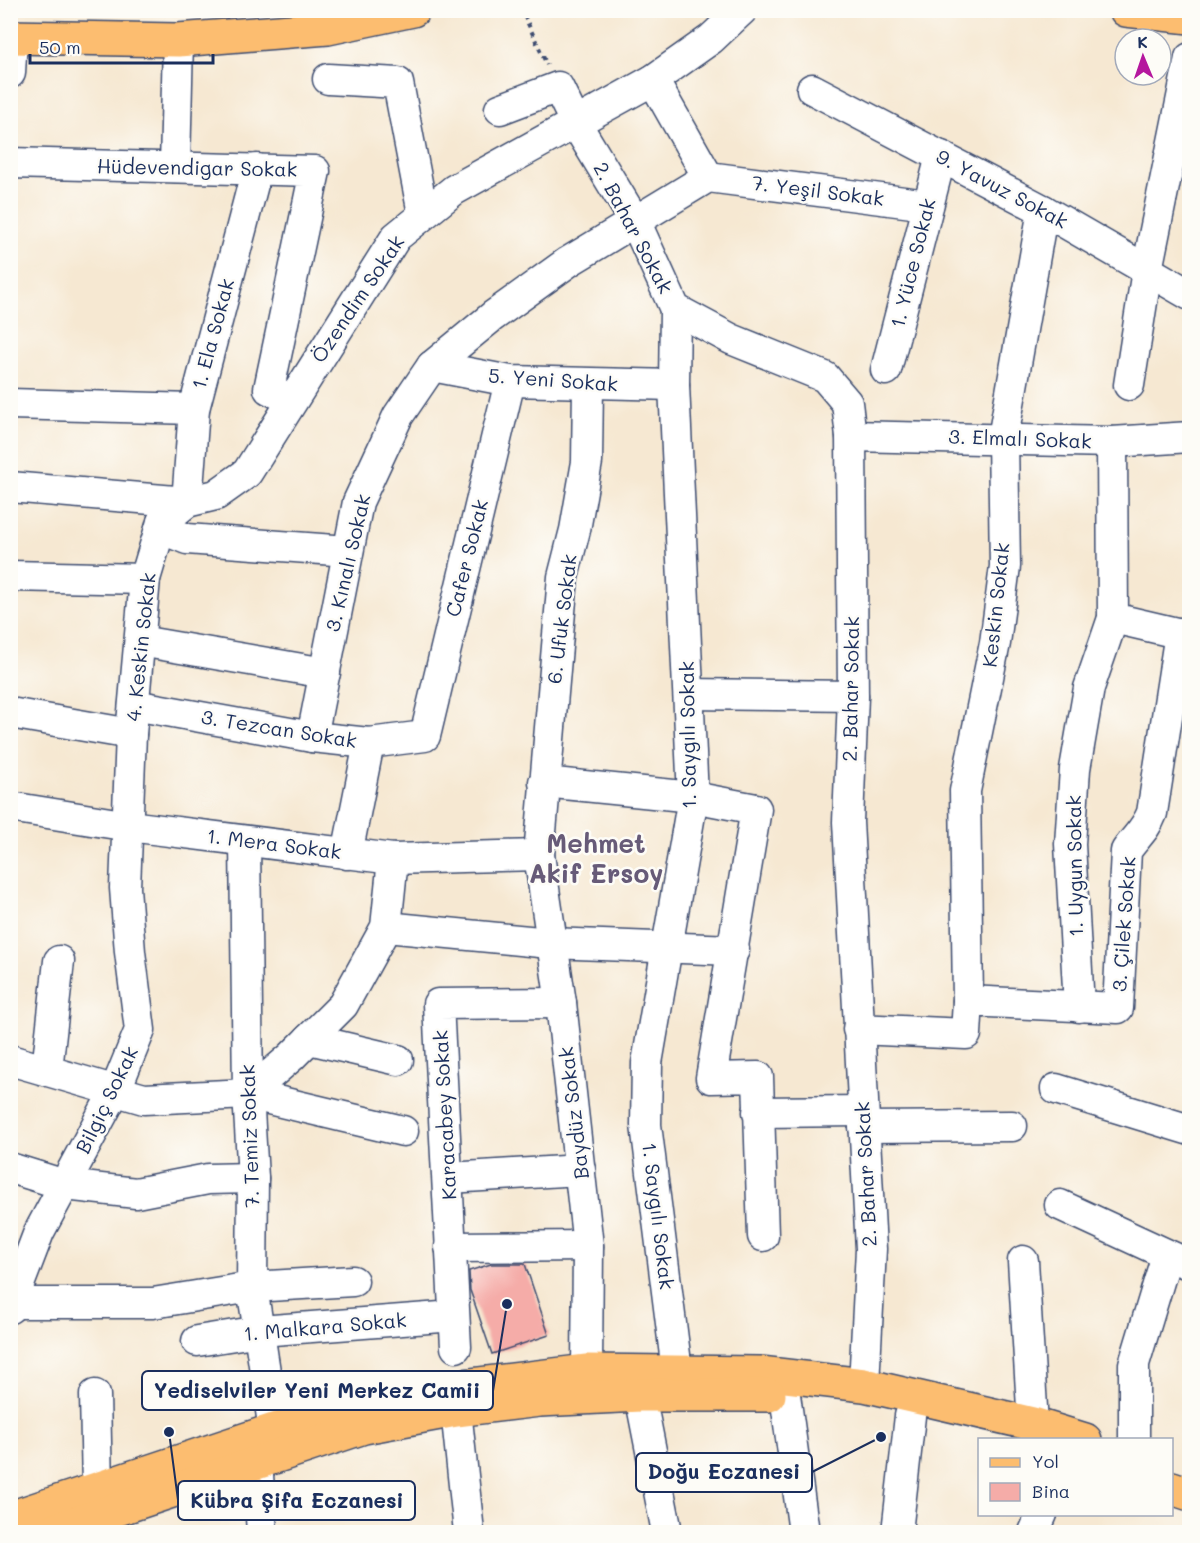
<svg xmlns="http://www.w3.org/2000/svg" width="1200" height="1543" viewBox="0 0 1200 1543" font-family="Mali,sans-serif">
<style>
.building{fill:#f5aca8}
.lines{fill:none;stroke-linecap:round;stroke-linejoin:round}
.minor-casing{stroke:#3c4b6f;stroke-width:33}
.major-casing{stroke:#3c4b6f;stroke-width:36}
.path{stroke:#3c4b6f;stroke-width:4;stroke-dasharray:4.5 4.5;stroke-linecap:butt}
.minor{stroke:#fff;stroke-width:30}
.major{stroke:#fcbd6f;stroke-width:33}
.labels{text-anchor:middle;stroke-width:5;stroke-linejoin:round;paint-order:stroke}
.street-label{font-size:20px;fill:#1b2f5e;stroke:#fdfcf7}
.district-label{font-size:26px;font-weight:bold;fill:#675b78;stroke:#fdfcf7}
.leader{fill:none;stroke:#1b2f5e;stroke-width:2}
.callout-dot{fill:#1b2f5e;stroke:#fdfcf7;stroke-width:2}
.callout{fill:#fdfcf7;stroke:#1b2f5e;stroke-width:2}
.callout-label{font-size:21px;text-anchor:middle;font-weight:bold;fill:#1b2f5e}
</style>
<rect width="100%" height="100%" fill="#fdfcf7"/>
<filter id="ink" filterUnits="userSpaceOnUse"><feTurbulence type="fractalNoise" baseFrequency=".0167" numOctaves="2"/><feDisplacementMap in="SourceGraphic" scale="12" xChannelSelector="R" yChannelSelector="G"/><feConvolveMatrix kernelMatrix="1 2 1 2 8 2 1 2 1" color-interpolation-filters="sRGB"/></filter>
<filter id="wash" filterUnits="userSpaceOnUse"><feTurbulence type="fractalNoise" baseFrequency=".008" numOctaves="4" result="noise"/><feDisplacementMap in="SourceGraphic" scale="24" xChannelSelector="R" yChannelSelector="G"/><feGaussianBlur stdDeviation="1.35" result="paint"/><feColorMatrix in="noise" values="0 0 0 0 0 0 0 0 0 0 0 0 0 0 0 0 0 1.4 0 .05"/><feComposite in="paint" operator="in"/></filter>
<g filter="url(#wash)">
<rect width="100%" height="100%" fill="#f6e8d2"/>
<g id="blocks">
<path class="building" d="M491 1264H525L549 1335 492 1354 470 1290 469 1271Z"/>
</g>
</g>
<g filter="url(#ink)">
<use href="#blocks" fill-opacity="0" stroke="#3c4b6f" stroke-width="1.5"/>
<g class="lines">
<defs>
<g id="minor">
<path d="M10 73 12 37"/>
<path d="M328 79 398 83 423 214"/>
<path d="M653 80 708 177"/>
<path d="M812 89 1043 210 1190 295"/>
<path d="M500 109 558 87 575 122 636 223 675 309 731 339 825 377 847 403 851 436 853 696 848 822 871 1249 864 1385"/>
<path d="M10 163 315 171 269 389 292 400"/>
<path d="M175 167 178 40"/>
<path d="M675 309 674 385 693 797 647 1063 646 1125 677 1371"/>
<path d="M432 366 510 381 674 385"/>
<path d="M886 370 941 156"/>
<path d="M1129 385 1147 270 1190 58"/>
<path d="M10 404 194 409"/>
<path d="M851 436 1112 442 1190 437"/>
<path d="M10 487 187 502 216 495 247 473 396 237 454 190 653 80 711 39 742 10"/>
<path d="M162 522 172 533 187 539 348 551"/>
<path d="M10 576 145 579"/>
<path d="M1113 618 1190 636"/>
<path d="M140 641 325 673"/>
<path d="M689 694 853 696"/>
<path d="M134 705 312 737 369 743 425 736 510 381"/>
<path d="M10 713 131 734"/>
<path d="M312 737 358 502 398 416 432 366 493 316 568 262 708 177 928 205"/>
<path d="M544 782 693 797 756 809 711 1078 758 1077 763 1236"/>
<path d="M10 807 129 826 393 859 539 855"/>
<path d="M245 841 248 1094 253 1178 252 1287 274 1430"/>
<path d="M347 854 369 743"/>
<path d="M386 927 550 943 734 950"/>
<path d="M968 1001 965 791 995 643 1005 566 1003 438 1043 210"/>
<path d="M1079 1007 1070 844 1075 769 1089 688 1113 618 1112 442"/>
<path d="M858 1029 966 1034 968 1001 1118 1008 1126 851C1136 836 1145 831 1152 813L1180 633"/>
<path d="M309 1039 398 1060"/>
<path d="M10 1060 144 1099 248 1094 403 1131"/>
<path d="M47 1070 59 961"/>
<path d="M1056 1089 1190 1130"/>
<path d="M248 1094 291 1057 343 1005 386 927 393 859"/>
<path d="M758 1112 863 1111"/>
<path d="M864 1127 1012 1126"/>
<path d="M10 1168 65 1185 136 1193 208 1179 253 1178"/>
<path d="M449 1178 580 1170"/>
<path d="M1060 1205 1190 1265"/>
<path d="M450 1247 588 1246"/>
<path d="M1023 1261 1033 1424"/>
<path d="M13 1303H153L252 1287 353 1281"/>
<path d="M10 1308 39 1232 116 1089 140 1030 130 952 125 888 131 734 145 579 162 522 187 502 194 409 257 169"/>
<path d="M197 1341 260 1331 454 1316"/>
<path d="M456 1347 438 1004 561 1003"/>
<path d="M587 1371 588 1246 561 1003 539 855 563 577 575 530 587 462 588 384"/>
<path d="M95 1395 97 1489"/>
<path d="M640 1395 667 1532"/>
<path d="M785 1395 804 1532"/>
<path d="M456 1410 469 1532"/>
<path d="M1134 1440V1364L1167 1255"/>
<path d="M257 1461 262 1532"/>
<path d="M897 1532 910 1416"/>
<path d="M1034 1532 1042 1514"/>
</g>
<g id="major">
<path d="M1126 10 1190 17"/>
<path d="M10 37 178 40 328 28 413 10"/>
<path d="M1172 1488 1190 1494"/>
<path d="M10 1518 274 1430 396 1394 587 1371 760 1373 864 1385 1033 1424 1085 1440"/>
<path d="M49 1532 364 1427 456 1410 540 1400 640 1395H769"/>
</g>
</defs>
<use href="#minor" class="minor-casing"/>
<use href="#major" class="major-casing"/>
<path class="path" d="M524 15 547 65"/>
<use href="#minor" class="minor"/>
<use href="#major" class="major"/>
</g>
</g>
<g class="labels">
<g class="street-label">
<text transform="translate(197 168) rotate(1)" y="7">Hüdevendigar Sokak</text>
<text transform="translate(1002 189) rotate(28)" y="7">9. Yavuz Sokak</text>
<text transform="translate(818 191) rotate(7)" y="7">7. Yeşil Sokak</text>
<text transform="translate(633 228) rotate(62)" y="7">2. Bahar Sokak</text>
<text transform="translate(913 263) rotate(-76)" y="7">1. Yüce Sokak</text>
<text transform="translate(358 299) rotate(-56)" y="7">Özendim Sokak</text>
<text transform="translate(213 334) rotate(-75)" y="7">1. Ela Sokak</text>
<text transform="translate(553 380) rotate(4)" y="7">5. Yeni Sokak</text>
<text transform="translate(1020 439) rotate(2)" y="7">3. Elmalı Sokak</text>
<text transform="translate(467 558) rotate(-76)" y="7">Cafer Sokak</text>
<text transform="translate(348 563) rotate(-77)" y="7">3. Kınalı Sokak</text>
<text transform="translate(996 605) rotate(-84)" y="7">Keskin Sokak</text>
<text transform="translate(562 619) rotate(-83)" y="7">6. Ufuk Sokak</text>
<text transform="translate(141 647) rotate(-84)" y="7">4. Keskin Sokak</text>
<text transform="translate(851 689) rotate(-89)" y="7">2. Bahar Sokak</text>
<text transform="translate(279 729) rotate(9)" y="7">3. Tezcan Sokak</text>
<text transform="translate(688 735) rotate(-91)" y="7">1. Saygılı Sokak</text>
<text transform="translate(274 844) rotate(7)" y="7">1. Mera Sokak</text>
<text transform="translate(1075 866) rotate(-91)" y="7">1. Uygun Sokak</text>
<text transform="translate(1124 924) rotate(-86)" y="7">3. Çilek Sokak</text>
<text transform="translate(107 1100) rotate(-64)" y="7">Bilgiç Sokak</text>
<text transform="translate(574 1113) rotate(-97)" y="7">Baydüz Sokak</text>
<text transform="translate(445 1115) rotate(-93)" y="7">Karacabey Sokak</text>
<text transform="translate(250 1136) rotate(-92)" y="7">7. Temiz Sokak</text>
<text transform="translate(866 1174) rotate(-93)" y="7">2. Bahar Sokak</text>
<text transform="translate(658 1216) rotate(83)" y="7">1. Saygılı Sokak</text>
<text transform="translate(325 1327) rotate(-5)" y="7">1. Malkara Sokak</text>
</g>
<g class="district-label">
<text x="596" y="853">Mehmet<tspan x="596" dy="30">Akif Ersoy</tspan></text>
</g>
</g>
<path class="leader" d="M507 1304L493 1391M881 1437L812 1472M169 1432L178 1500"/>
<g class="callout-dot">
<circle cx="507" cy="1304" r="6"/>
<circle cx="881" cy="1437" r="6"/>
<circle cx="169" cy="1432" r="6"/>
</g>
<g class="callout">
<rect x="142" y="1371" width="351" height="39" rx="6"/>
<rect x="636" y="1453" width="176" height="39" rx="6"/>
<rect x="178" y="1481" width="237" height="39" rx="6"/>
</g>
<g class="callout-label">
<text x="317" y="1398">Yediselviler Yeni Merkez Camii</text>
<text x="724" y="1479">Doğu Eczanesi</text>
<text x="297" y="1508">Kübra Şifa Eczanesi</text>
</g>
<rect width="1200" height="1543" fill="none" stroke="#fdfcf7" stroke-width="36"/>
<rect x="978" y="1438" width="195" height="78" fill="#fdfcf7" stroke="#a3aaba" stroke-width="1.5"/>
<rect x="990" y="1458" width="30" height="9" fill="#fcbd6f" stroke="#a3aaba" stroke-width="1.5"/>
<text x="1032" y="1468" font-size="18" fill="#1b2f5e">Yol</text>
<rect x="990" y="1483" width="30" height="18" fill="#f5aca8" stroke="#a3aaba" stroke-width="1.5"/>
<text x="1032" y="1498" font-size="18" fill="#1b2f5e">Bina</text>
<g transform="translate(1143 57) rotate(358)"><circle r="28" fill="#fdfcf7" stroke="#a3aaba" stroke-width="1.5"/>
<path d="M0-4.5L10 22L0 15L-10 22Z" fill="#b5179e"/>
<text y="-9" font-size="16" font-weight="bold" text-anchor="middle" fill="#1b2f5e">K</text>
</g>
<path d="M30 54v9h183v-9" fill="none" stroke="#1b2f5e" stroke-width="3"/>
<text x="39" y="54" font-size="18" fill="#1b2f5e" stroke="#fdfcf7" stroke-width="4.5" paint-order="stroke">50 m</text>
</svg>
